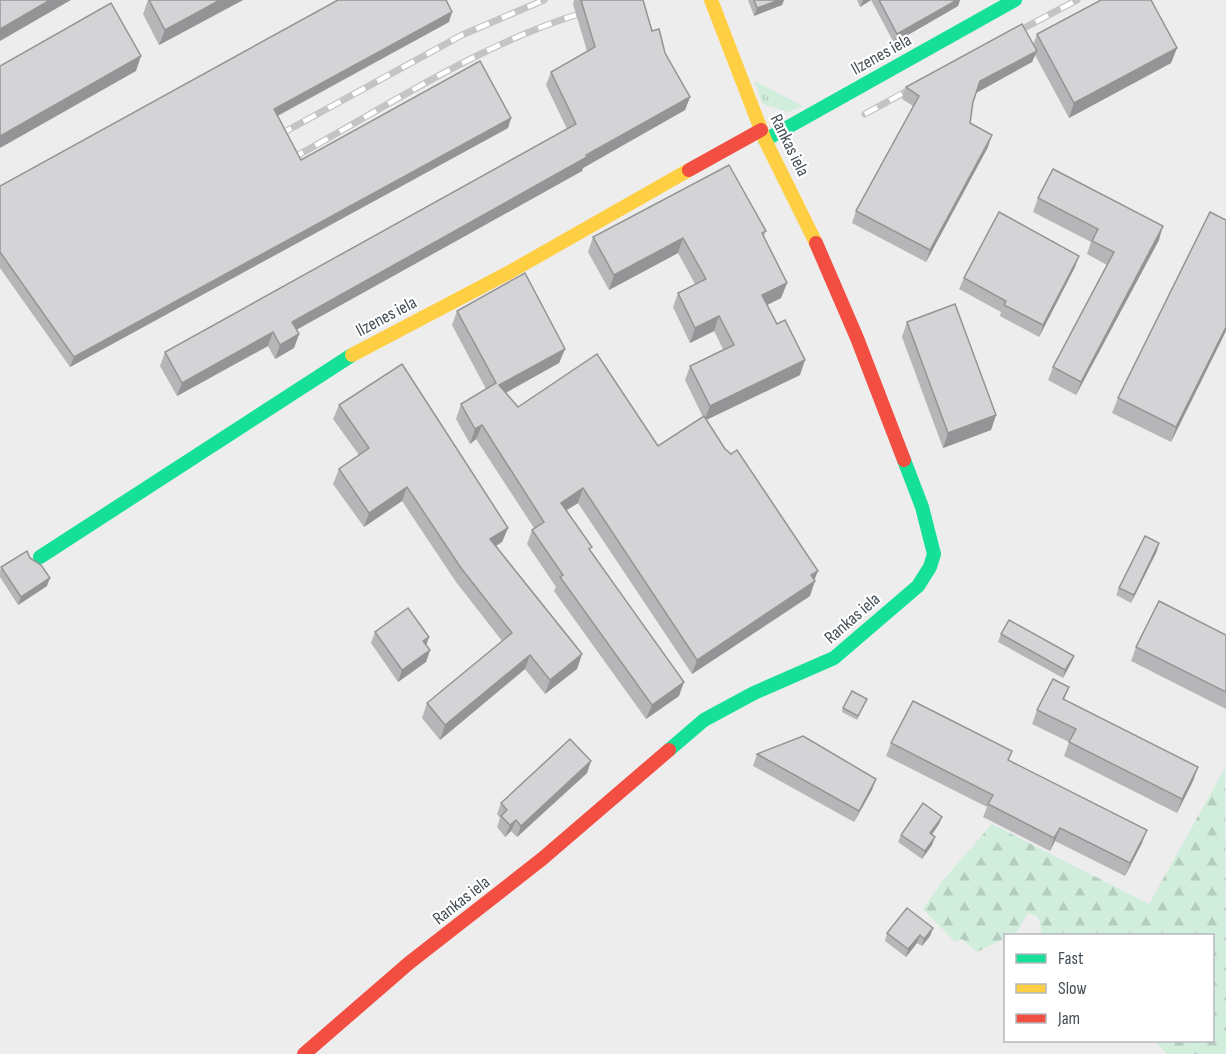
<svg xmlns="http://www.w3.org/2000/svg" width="1226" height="1054" viewBox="0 0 1226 1054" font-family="'Sofia Sans Condensed',sans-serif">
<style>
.grass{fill:url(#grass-tufts)}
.forest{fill:url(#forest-firs)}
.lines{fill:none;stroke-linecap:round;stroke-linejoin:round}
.fast{stroke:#16e098;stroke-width:14}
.slow{stroke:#ffcf43;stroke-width:14}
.jam{stroke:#f24e42;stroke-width:14}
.rail-casing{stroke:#c3c4c6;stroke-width:7}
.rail{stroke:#fff;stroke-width:4.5;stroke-dasharray:14;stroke-linecap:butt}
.wall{fill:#b6b6b8}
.shaded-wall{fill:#949496}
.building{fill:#d4d4d6;stroke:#949496;stroke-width:1.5}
.labels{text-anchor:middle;stroke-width:4.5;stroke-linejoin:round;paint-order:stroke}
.street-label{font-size:18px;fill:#455059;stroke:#fff}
</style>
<defs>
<pattern id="grass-tufts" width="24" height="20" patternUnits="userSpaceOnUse" patternTransform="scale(1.5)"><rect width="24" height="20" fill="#d1eddb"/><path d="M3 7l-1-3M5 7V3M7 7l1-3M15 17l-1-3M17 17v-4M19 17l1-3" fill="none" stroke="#b5cdbe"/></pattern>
<pattern id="forest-firs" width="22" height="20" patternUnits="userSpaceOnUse" patternTransform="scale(1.5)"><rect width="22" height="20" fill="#d1eddb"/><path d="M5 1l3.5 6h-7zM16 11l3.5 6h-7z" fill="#b5cdbe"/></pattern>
</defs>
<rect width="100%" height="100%" fill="#eeeded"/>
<path class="grass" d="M754 81 803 106 788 112 763 104Z"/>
<path class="forest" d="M1225 768 1226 1054H1167L1155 1041 1212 1040V936L1039 935 1042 932 1038 917 1028 913 1017 932 977 952 962 939 955 942 923 909 944 879 992 824 1149 904Z"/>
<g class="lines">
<g class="fast">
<path d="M765 140 1015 0"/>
<path d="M40 557 352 355"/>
<path d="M669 750 704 720 754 693 834 658 918 586 930 567 934 554 922 507 904 460"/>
</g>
<g class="slow">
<path d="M711 0 765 140 816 243"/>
<path d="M352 355 508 273 689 170"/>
</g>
<g class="jam">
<path d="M689 170 761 130"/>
<path d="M816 243 857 338 904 460"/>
<path d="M304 1054 409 963 542 859 669 750"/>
</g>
<defs>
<g id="rail">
<path d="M1011 35 1077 0"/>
<path d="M865 114 918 85"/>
<path d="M279 135 462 35 544 0"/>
<path d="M291 159C381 110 479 45 576 15"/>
</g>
</defs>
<use href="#rail" class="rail-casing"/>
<use href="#rail" class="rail"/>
</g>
<g class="wall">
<path d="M148 0H243L159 45 143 14Z"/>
<path d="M574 0H643L652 31 690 97 685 110 583 168 582 171 296 330 299 334 294 348 275 359 268 346 177 396 160 366 165 352 567 129 546 85 551 72 587 51 573 4Z"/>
<path d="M748 0H784L782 5 754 16Z"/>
<path d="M857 0H960L958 6 894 43 871 0 860 7Z"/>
<path d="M449 22 278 116 301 160 511 118 508 128 70 367 0 268V186Z"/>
<path d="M1037 34 1177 48 1171 63 1069 118 1035 55 1032 62 976 93 973 102 970 123 988 147 926 262 852 223 856 211 913 106 902 99 906 87 1033 45Z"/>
<path d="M1038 198 1159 240 1076 395 1048 380 1053 367 1107 265 1087 254 1091 242 1033 212Z"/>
<path d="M766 231 764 236 787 283 781 298 767 305 800 375 706 420 814 580 810 596 692 674 578 503 566 510 679 696 646 719 554 591 556 587 527 544 532 530 534 528 476 439 470 444 456 419 461 404 486 389 452 325 457 311 565 349 559 363 506 393 518 407 658 446 703 417 685 380 690 366 723 349 714 331 690 343 673 307 678 293 695 284 678 253 609 290 588 252 593 237Z"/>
<path d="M1075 267 1039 337 1000 316 1001 312 959 289 964 278Z"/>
<path d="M907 322 996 415 991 430 943 448 902 337Z"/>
<path d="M1226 331 1171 442 1112 413 1118 398Z"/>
<path d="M339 405 508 528 502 542 496 546 582 654 577 669 545 694 525 669 440 740 422 718 427 703 502 641 456 582 402 501 364 527 333 484 339 469 359 455 333 419Z"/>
<path d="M1157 551 1131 603 1116 595 1119 588Z"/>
<path d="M30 558 47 586 18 605 0 577V571L1 567Z"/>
<path d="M375 632 426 645 430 650 426 662 398 682 371 643Z"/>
<path d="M1001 634 1074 656 1071 663 1063 678 998 642Z"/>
<path d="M1226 635V709L1131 661 1136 647Z"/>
<path d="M1069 687 1064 700 1198 767 1193 781 1177 813 1064 756 1069 742 1032 724 1037 710Z"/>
<path d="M867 699 857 720 842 712 843 708Z"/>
<path d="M891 743 1012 751 1009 760 1142 843 1125 876 1055 841 1050 851 983 817 987 807 886 756Z"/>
<path d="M757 754 872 790 854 822 753 766Z"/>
<path d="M591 761 587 773 517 837 511 831 505 837 497 827 500 818 497 814 501 803Z"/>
<path d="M942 817 939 824 932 835V845L922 859 898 842 901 835Z"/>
<path d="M933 928 930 936 922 946 917 943 906 957 885 941 887 933Z"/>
</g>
<g class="shaded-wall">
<path d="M50 0H71L0 41V29Z"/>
<path d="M220 0H243L159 45 165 30Z"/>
<path d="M779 0H784L782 5 754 16 757 8Z"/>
<path d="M863 0H871L860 7Z"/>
<path d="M957 0H960L958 6 894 43 897 34Z"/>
<path d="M452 12 449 22 271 119 274 109Z"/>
<path d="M1177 48 1171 63 1069 118 1074 103Z"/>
<path d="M1037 51 1032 62 976 93 980 81Z"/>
<path d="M141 56 136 71 0 148V136Z"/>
<path d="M690 97 685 110 583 168 582 171 287 335 292 322Z"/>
<path d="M511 118 508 128 70 367 74 357Z"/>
<path d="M992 135 988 147 926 262 930 250Z"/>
<path d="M1163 226 1159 240 1076 395 1081 382Z"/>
<path d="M683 238 678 253 609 290 614 275Z"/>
<path d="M1079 256 1075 267 1039 337 1043 325Z"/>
<path d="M787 283 781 298 757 310 762 295Z"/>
<path d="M719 316 714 331 690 343 695 328Z"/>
<path d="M1226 327V331L1171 442 1176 427Z"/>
<path d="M273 332 268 346 177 396 182 383Z"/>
<path d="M299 334 294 348 275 359 280 345Z"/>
<path d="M565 349 559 363 494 399 499 385Z"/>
<path d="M805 360 800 375 704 421 710 406Z"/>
<path d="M996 415 991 430 943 448 948 433Z"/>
<path d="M482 425 476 439 470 444 475 429Z"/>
<path d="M407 487 402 501 364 527 369 513Z"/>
<path d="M583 488 578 503 556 517 561 503Z"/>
<path d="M508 528 502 542 485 553 490 539Z"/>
<path d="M1159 543 1157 551 1131 603 1134 595Z"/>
<path d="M818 571 813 583 815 581 810 596 692 674 697 660Z"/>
<path d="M50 578 47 586 18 605 21 597Z"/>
<path d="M429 637 425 649 423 641Z"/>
<path d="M430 650 426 662 398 682 402 670Z"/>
<path d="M582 654 577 669 545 694 550 680Z"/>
<path d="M530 655 525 669 440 740 445 725Z"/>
<path d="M1074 656 1071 663 1063 678 1065 670Z"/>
<path d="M684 682 679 696 646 719 652 705Z"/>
<path d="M591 761 587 773 517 837 521 826Z"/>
<path d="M1198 767 1193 781 1177 813 1182 799Z"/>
<path d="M876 779 872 790 854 822 859 811Z"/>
<path d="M942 817 939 824 927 841 930 833Z"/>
<path d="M516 820 511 831 505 837 510 825Z"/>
<path d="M1060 828 1055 841 1050 851 1054 838Z"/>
<path d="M1147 830 1142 843 1125 876 1130 863Z"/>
<path d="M935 837 932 845 922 859 925 851Z"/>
<path d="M933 928 930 936 922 946 924 939Z"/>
<path d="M920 935 917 943 906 957 908 949Z"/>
</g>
<g class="building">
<path d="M0 0H50L0 29Z"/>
<path d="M149 0H220L165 30Z"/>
<path d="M338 0H446L452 12 274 109 301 160 480 61 511 118 74 357 0 252V186Z"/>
<path d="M581 0H643L652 31 659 29 665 53 690 97 586 155 587 157 292 322 299 334 280 345 273 332 182 383 165 352 576 124 551 72 595 47Z"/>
<path d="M754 0H779L757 8Z"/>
<path d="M879 0H957L897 34Z"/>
<path d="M1101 0H1151L1177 48 1074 103 1037 34Z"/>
<path d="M111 3 141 56 0 136V66Z"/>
<path d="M1022 24 1037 51 980 81 973 102 970 123 992 135 930 250 856 211 919 96 906 87Z"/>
<path d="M729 165 766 231 762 233 787 283 762 295 777 324 785 320 805 360 710 406 690 366 734 345 719 316 695 328 678 293 706 279 683 238 614 275 593 237Z"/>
<path d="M1053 169 1163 226 1081 382 1053 367 1114 252 1092 241 1098 229 1038 198Z"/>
<path d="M999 212 1079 256 1043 325 1004 305 1006 301 964 278Z"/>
<path d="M1210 212 1226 220V327L1176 427 1118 398Z"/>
<path d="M525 273 565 349 499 385 518 407 597 354 658 446 704 416 725 449 731 454 737 450 818 571 811 575 815 581 697 660 583 488 561 503 592 547 589 549 684 682 652 705 560 577 563 575 532 530 544 522 482 425 475 429 461 404 496 383 457 311Z"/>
<path d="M955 304 996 415 948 433 907 322Z"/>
<path d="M402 364 508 528 490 539 582 654 550 680 530 655 445 725 427 703 512 633 461 568 407 487 369 513 339 469 369 448 339 405Z"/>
<path d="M1145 536 1159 543 1134 595 1119 588Z"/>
<path d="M27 551 30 558 41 565 50 578 21 597 1 567Z"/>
<path d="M1159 601 1226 635V692L1136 647Z"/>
<path d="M408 608 429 637 423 641 430 650 402 670 375 632Z"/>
<path d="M1009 620 1074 656 1065 670 1001 634Z"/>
<path d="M1053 679 1069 687 1063 699 1198 767 1182 799 1069 742 1076 729 1037 710Z"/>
<path d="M852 691 867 699 858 716 843 708Z"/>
<path d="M913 701 1012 751 1008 760 1147 830 1130 863 1060 828 1054 838 988 804 993 795 891 743Z"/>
<path d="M803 736 876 779 859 811 757 754Z"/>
<path d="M570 739 591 761 521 826 516 820 510 825 501 816 507 810 501 803Z"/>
<path d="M923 803 942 817 930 833 935 837 925 851 901 835Z"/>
<path d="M907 908 933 928 924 939 920 935 908 949 887 933Z"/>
</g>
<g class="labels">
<g class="street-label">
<text transform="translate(881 54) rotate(-29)" y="6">Ilzenes iela</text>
<text transform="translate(790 145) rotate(64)" y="6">Rankas iela</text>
<text transform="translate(386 316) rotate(-28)" y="6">Ilzenes iela</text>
<text transform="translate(852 618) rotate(-41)" y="6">Rankas iela</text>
<text transform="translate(461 900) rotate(-38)" y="6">Rankas iela</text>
</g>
</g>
<rect x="1004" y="934" width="210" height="108" fill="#ffffff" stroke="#b5b9bd" stroke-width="1.5"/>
<rect x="1016" y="954" width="30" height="9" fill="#16e098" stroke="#b5b9bd" stroke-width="1.5"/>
<text x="1058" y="964" font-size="18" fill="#455059">Fast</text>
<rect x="1016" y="984" width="30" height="9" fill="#ffcf43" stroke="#b5b9bd" stroke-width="1.5"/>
<text x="1058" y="994" font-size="18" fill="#455059">Slow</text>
<rect x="1016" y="1014" width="30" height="9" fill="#f24e42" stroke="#b5b9bd" stroke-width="1.5"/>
<text x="1058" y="1024" font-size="18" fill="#455059">Jam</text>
</svg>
